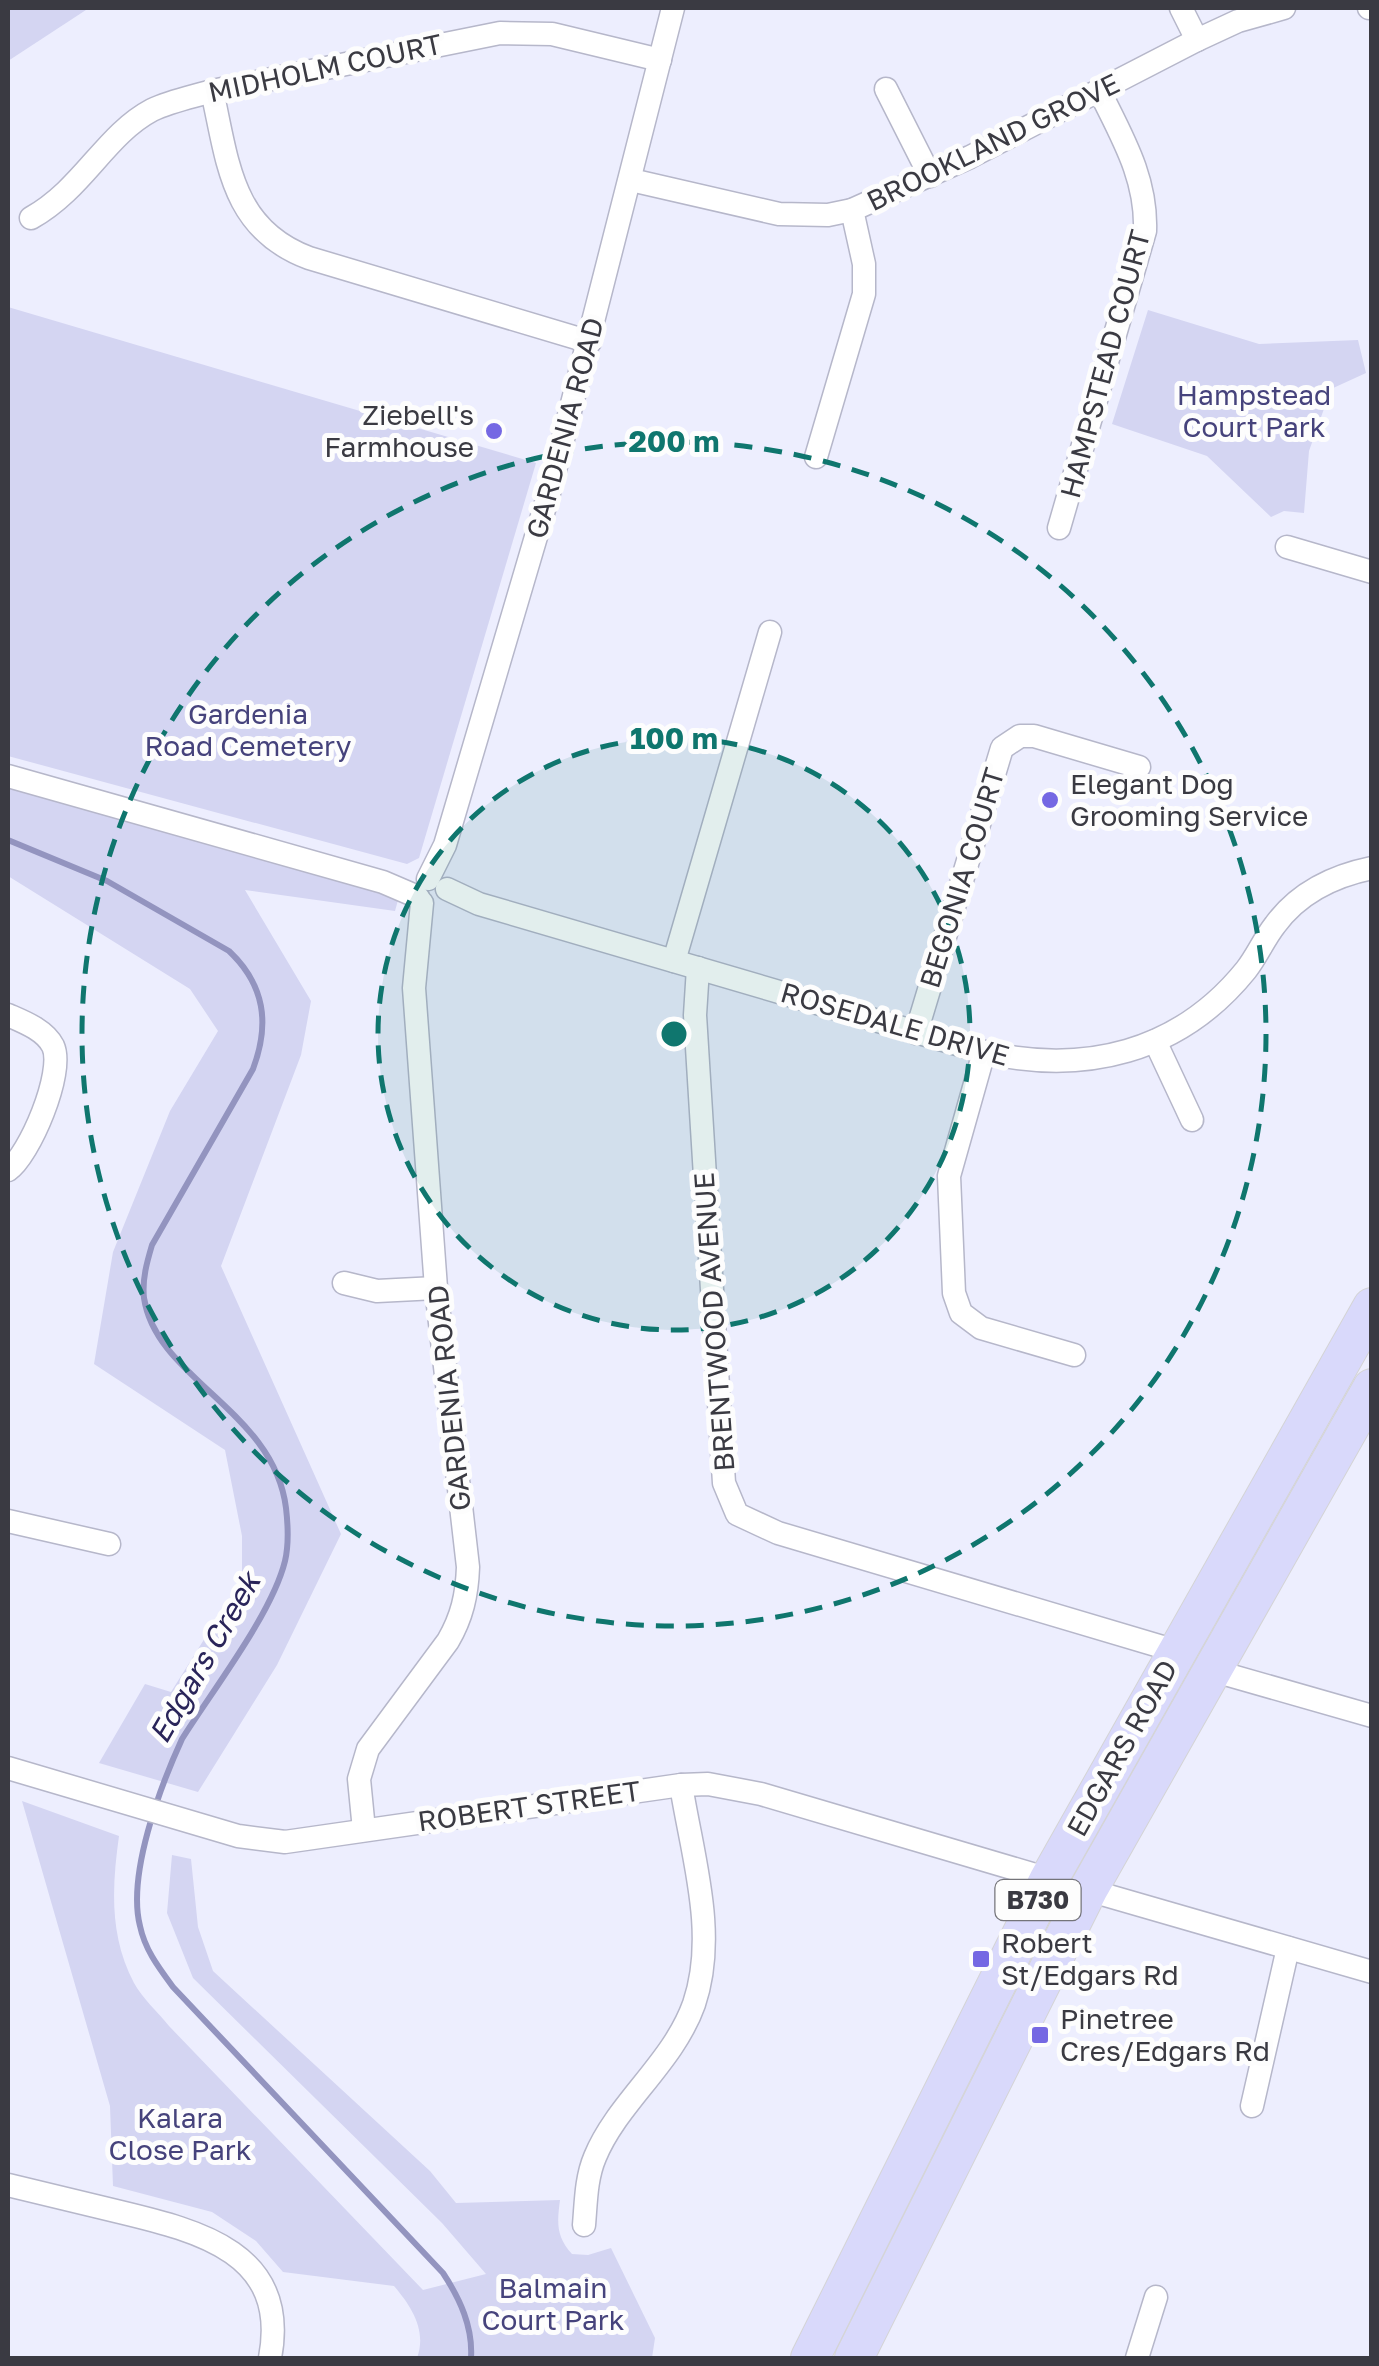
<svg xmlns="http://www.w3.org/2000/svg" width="1379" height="2366" viewBox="0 0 1379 2366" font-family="'Golos Text',sans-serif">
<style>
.green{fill:#d4d5f2}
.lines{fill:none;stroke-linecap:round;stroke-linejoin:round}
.stream{stroke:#9394bf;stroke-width:6}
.street-casing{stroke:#b6b7ca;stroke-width:25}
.primary-casing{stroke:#d4d4d5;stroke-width:40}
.street{stroke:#fff;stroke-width:22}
.primary{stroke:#d9d9fb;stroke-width:38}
.ring{fill:none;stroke:#0f766e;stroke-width:5;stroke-dasharray:18 12}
.poi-dot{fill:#7568e3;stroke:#fdfdfd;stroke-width:4}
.labels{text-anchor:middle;stroke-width:10;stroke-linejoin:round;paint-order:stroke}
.shield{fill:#fdfdfd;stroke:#74747a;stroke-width:2.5}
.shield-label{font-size:25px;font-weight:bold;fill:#3a3a42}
.street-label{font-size:28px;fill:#3a3a42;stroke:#fdfdfd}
.park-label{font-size:28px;fill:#46437c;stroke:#fdfdfd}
.poi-label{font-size:28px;fill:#3a3a42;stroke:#fdfdfd;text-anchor:start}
.water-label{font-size:30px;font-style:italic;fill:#292459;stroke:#fdfdfd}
.centre{fill:#0f766e;stroke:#fdfdfd;stroke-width:5}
.ring-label{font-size:30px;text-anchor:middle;font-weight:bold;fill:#0f766e;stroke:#fdfdfd;stroke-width:10;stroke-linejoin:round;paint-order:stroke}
</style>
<rect width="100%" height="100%" fill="#edeefe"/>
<g class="green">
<path d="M8 8H89L8 61Z"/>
<path d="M8 307 536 463 419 858 407 864 8 756Z"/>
<path d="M1148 310 1259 344 1358 340 1366 373 1331 389 1309 451 1304 513 1284 511 1271 517 1207 456 1112 424Z"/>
<path d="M8 785 400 893 395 911 245 890 311 1001 301 1055 221 1266 341 1534 277 1665 198 1792 99 1763 145 1684 171 1692 242 1579V1536L225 1450 94 1364 113 1252 170 1111 218 1031 190 989 8 876Z"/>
<path d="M22 1801 119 1836C112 1886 109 1936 134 1983 142 1998 158 2012 169 2026L423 2290 486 2274 442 2223 193 1978 167 1913 172 1855 191 1859 198 1927 213 1971 430 2171 456 2203 560 2200C557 2223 556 2236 572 2254L588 2255 611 2248 655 2338 652 2358H417C427 2331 412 2307 394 2286L283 2272 256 2241 212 2212 113 2186 110 2106Z"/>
</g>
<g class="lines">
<path class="stream" d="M8 840 107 881 229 951C265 985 270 1024 253 1069L152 1245C147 1262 142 1279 144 1298 156 1379 274 1410 286 1508 288 1525 289 1544 285 1561 272 1614 212 1691 182 1739 160 1787 127 1875 140 1926 145 1950 159 1968 173 1987L443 2273C460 2299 473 2327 471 2358"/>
<defs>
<g id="street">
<path d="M1181 8 1197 40"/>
<path d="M1369 8H1372"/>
<path d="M886 89 930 176"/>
<path d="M212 91C228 162 231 229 309 258L590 342"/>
<path d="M631 180 779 214 828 215 852 210 970 157 1197 40 1238 21 1284 8"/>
<path d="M31 218C83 189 105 135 152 110 171 101 192 97 212 91L500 33 552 34 660 60"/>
<path d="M816 457 864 294V264L852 210"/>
<path d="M1059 528 1145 231C1147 178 1122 137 1099 90"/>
<path d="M1287 547 1372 572"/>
<path d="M8 776 383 882 418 897"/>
<path d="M428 879 445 845 551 486 673 8"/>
<path d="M447 889 479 904 984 1052C1084 1075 1179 1053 1246 970 1257 956 1264 939 1275 925 1299 892 1333 876 1372 868"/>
<path d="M674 961 770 632"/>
<path d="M698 968 695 1015 724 1483 737 1514 778 1533 1176 1651"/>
<path d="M8 1015C24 1022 45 1030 53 1046 65 1072 29 1156 8 1170"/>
<path d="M916 1033 1002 748 1020 736H1034L1139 767"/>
<path d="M1155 1041 1192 1120"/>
<path d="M984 1052 949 1176 954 1293 961 1313 981 1328 1074 1355"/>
<path d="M344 1283 377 1291 436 1288"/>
<path d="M8 1521 109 1544"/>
<path d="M1211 1670 1372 1716"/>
<path d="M8 1768 238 1836 285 1842 681 1785 708 1784 761 1794 1049 1879"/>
<path d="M364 1830 359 1779 368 1749 448 1641C462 1617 467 1595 468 1567L436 1288 414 988 422 903"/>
<path d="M1088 1890 1372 1972"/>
<path d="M1252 2106 1288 1948"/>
<path d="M8 2185C45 2194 83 2203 120 2212 199 2231 290 2253 270 2358"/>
<path d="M584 2225C586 2202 586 2178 595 2157 617 2103 673 2063 694 2004 718 1934 692 1855 681 1785"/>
<path d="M1137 2358 1156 2297"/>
</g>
<g id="primary">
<path d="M810 2358 1049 1879 1372 1307"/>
<path d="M854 2358 1088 1890 1372 1388"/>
</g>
</defs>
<use href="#street" class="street-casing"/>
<use href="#primary" class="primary-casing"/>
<use href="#street" class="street"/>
<use href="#primary" class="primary"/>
</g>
<circle cx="674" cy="1034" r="296" fill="#0f766e" fill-opacity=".12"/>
<g class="ring">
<circle cx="674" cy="1034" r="296"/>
<circle cx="674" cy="1034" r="592"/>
</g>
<g class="poi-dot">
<circle cx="494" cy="431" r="10"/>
<circle cx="1050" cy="800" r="10"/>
<rect x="971" y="1949" width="20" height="20" rx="5"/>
<rect x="1030" y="2025" width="20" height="20" rx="5"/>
</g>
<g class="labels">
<rect class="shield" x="995.5" y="1880" width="85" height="40" rx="8"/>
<g class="shield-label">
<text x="1038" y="1909">B730</text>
</g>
<g class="street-label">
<text transform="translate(325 68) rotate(-12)" y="10">MIDHOLM COURT</text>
<text transform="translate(993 142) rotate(-26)" y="10">BROOKLAND GROVE</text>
<text transform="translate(1105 364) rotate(-75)" y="10">HAMPSTEAD COURT</text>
<text transform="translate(565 428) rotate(-75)" y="10">GARDENIA ROAD</text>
<text transform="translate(962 878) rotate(-73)" y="10">BEGONIA COURT</text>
<text transform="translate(895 1024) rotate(16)" y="10">ROSEDALE DRIVE</text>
<text transform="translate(714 1322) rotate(-94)" y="10">BRENTWOOD AVENUE</text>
<text transform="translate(449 1398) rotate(-96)" y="10">GARDENIA ROAD</text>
<text transform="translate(1122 1748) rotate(-61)" y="10">EDGARS ROAD</text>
<text transform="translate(529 1806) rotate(-8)" y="10">ROBERT STREET</text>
</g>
<g class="park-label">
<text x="1254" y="405">Hampstead<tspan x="1254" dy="32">Court Park</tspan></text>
<text x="248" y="724">Gardenia<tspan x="248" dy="32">Road Cemetery</tspan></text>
<text x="180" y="2128">Kalara<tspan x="180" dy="32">Close Park</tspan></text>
<text x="553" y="2298">Balmain<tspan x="553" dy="32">Court Park</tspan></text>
</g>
<g class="poi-label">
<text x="474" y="425" text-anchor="end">Ziebell's<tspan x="474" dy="32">Farmhouse</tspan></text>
<text x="1070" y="794">Elegant Dog<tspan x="1070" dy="32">Grooming Service</tspan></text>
<text x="1001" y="1953">Robert<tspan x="1001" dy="32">St/Edgars Rd</tspan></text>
<text x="1060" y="2029">Pinetree<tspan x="1060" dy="32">Cres/Edgars Rd</tspan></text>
</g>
<g class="water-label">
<text transform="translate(205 1658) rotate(-60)" y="10">Edgars Creek</text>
</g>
</g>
<circle cx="674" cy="1034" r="15" class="centre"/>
<g class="ring-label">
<text x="674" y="452">200 m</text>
<text x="674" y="749">100 m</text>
</g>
<rect width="1379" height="2366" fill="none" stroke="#3a3a42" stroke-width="20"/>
</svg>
